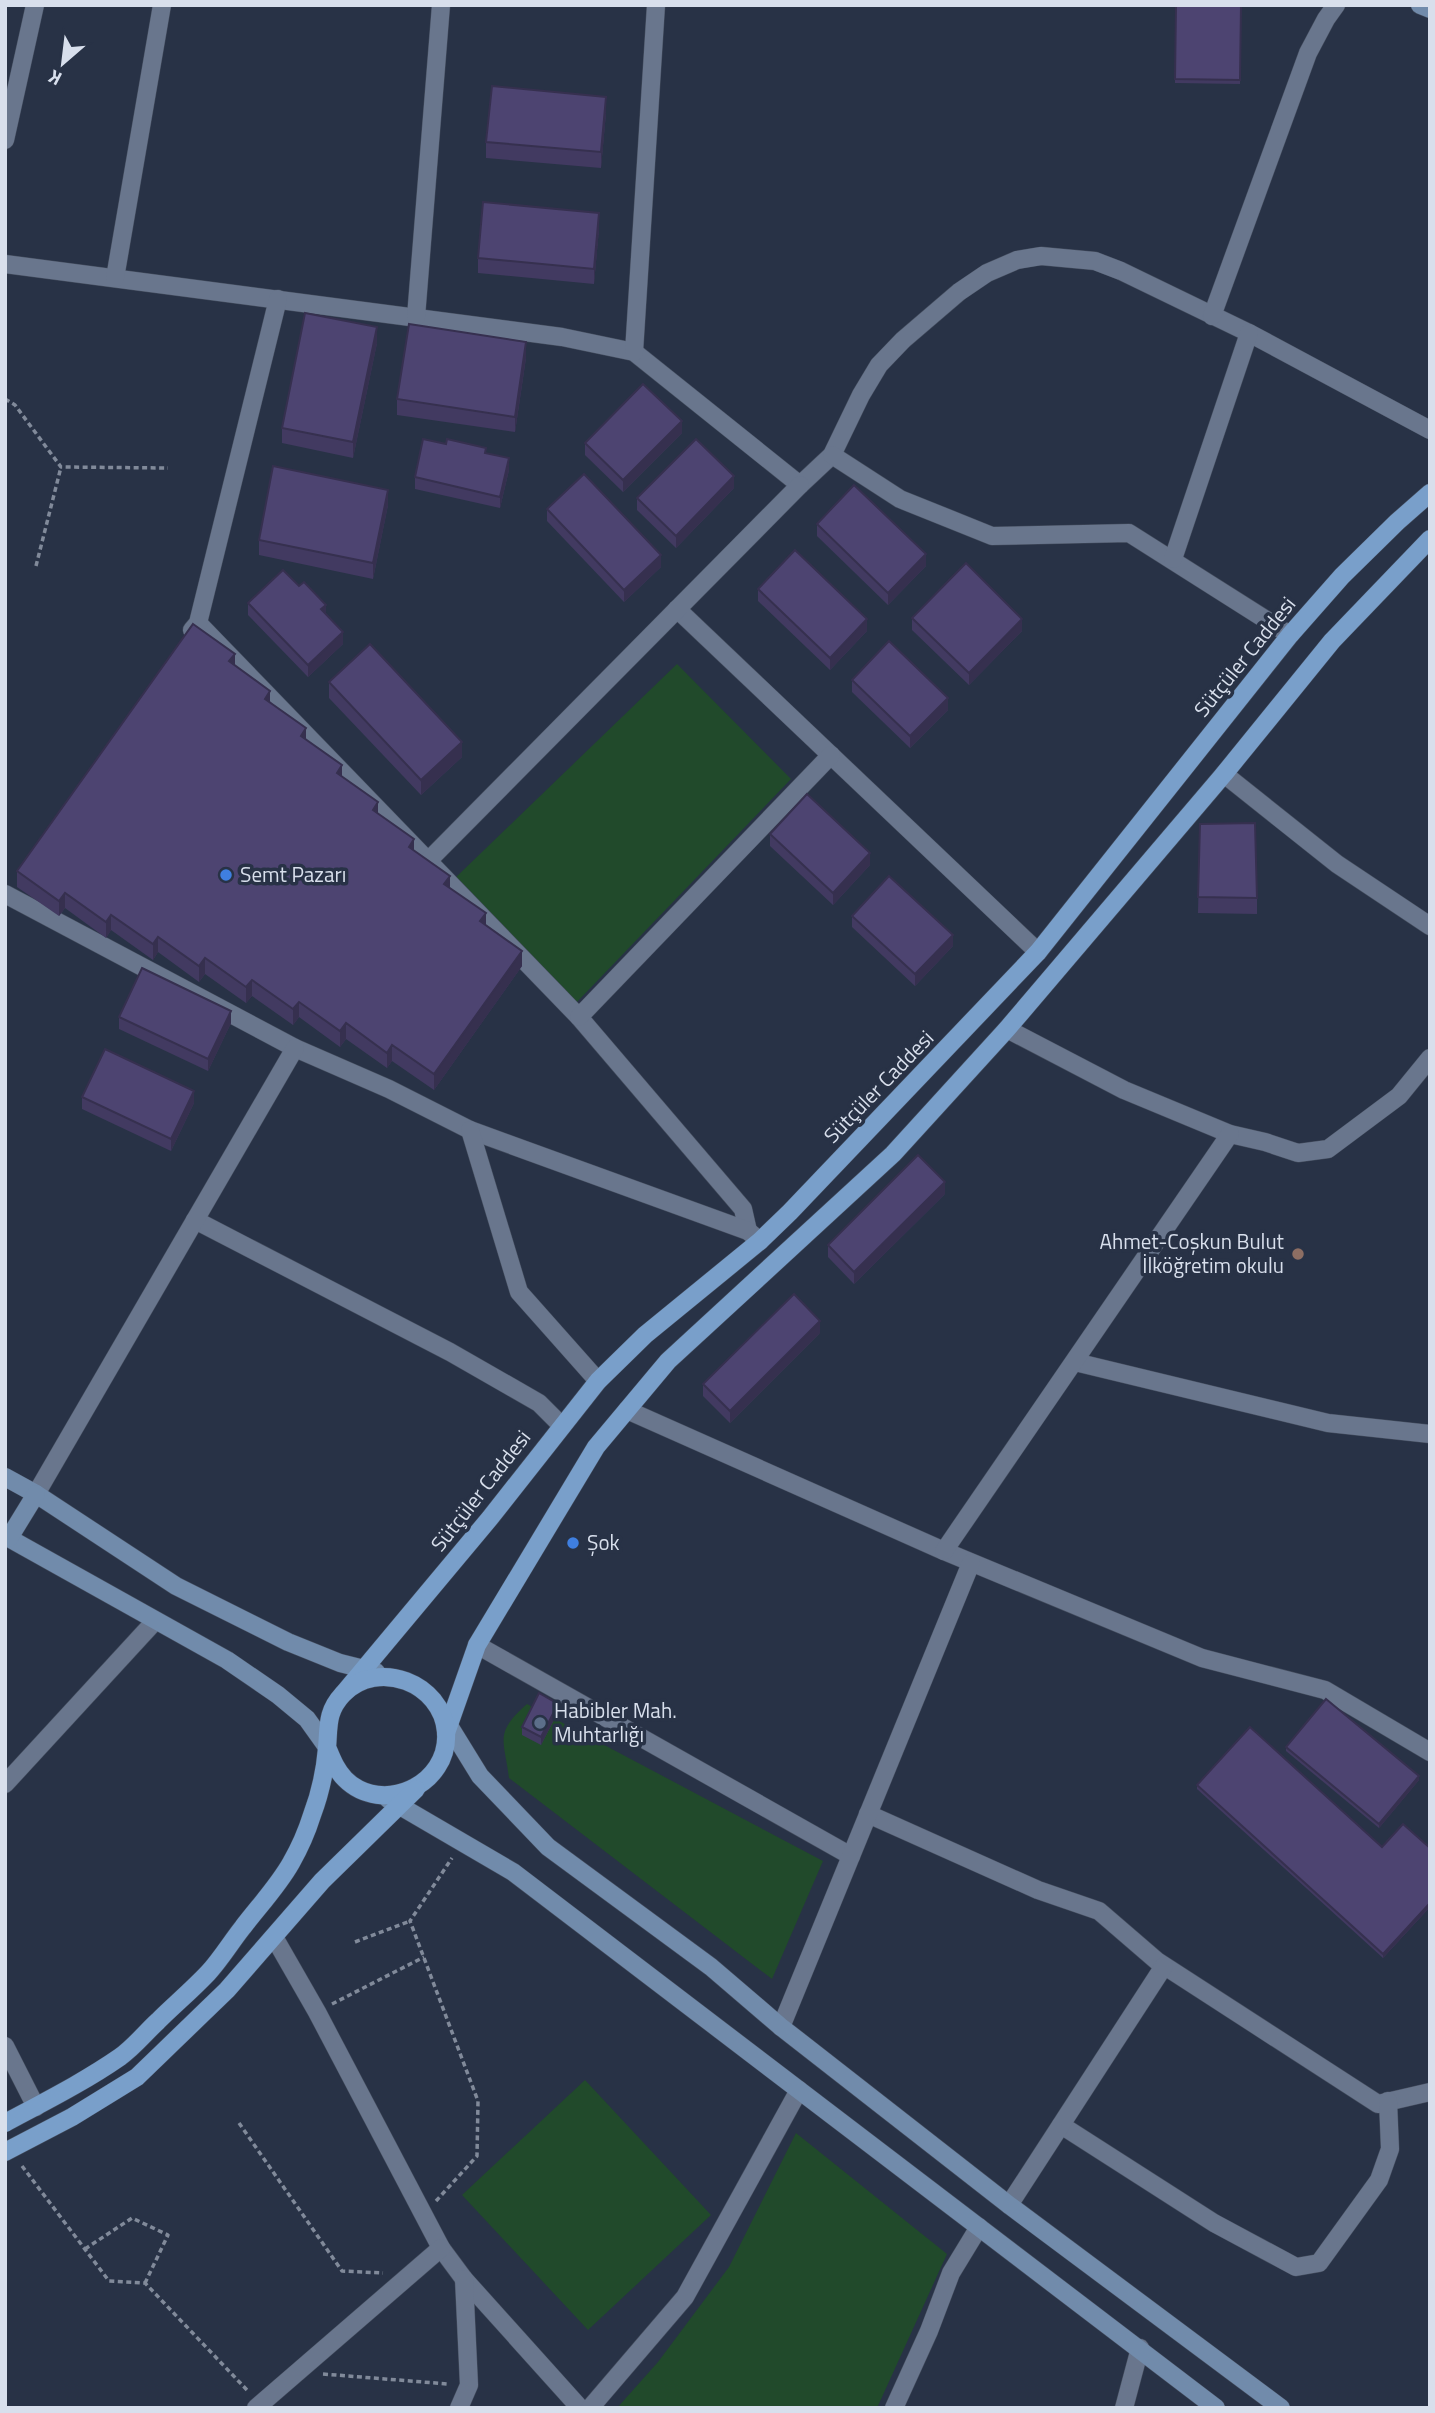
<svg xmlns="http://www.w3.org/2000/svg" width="1435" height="2413" viewBox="0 0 1435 2413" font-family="'Titillium Web',sans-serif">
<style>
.green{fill:#214a2b}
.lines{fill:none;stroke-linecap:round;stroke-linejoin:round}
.street-casing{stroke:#444d5e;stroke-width:19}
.secondary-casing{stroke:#444d5e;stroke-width:19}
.primary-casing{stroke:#444d5e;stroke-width:19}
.path{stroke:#818a9a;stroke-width:3.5;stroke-dasharray:5 3.5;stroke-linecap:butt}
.street{stroke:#69768d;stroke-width:18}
.secondary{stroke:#718bab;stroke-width:18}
.primary{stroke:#799fca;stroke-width:18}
.wall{fill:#423a61}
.shaded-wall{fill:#36304f}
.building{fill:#4d4471;stroke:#36304f;stroke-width:2}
.shop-dot{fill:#3f7fe0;stroke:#283246;stroke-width:2.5}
.education-dot{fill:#8d6e63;stroke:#283246;stroke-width:2.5}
.service-dot{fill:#5c6f8a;stroke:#283246;stroke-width:2.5}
.labels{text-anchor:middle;stroke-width:7;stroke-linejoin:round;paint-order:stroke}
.street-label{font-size:21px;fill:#d8dfec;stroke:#283246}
.poi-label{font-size:21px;fill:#d8dfec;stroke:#283246;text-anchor:start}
</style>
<rect width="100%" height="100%" fill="#283246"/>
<g class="green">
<path d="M677 664 791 779 576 1003 453 880Z"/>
<path d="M527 1704 823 1861 772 1979 509 1778C504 1739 494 1733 527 1704Z"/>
<path d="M585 2080 711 2215 588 2330 462 2195Z"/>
<path d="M796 2133 947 2254 877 2408H617L658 2362 729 2267Z"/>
</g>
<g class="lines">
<defs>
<g id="street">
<path d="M5 140 35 5"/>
<path d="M5 264 562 337 634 352 800 485 832 455 861 395 879 365 903 340 959 292 987 273 1017 260 1041 256 1095 261 1121 271 1249 333 1430 430"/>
<path d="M115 278 162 5"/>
<path d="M1212 316 1308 53 1326 19 1336 5"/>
<path d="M416 317 441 5"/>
<path d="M634 352 656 5"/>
<path d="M832 455 900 499 992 536 1129 533 1290 635"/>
<path d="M1173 559 1249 333"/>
<path d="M677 609 1038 952"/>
<path d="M198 623 579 1017 743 1209 748 1231"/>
<path d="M192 630 198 623 278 299"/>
<path d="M1224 774 1337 864 1430 926"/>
<path d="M428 861 800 485"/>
<path d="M5 894 295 1048 389 1089 470 1130 748 1231 760 1241"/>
<path d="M579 1017 831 755"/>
<path d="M1007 1029 1124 1090 1230 1134 1265 1142 1298 1153 1328 1149 1399 1096 1430 1058"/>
<path d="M470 1130 519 1292 598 1381"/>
<path d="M195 1220 450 1352 539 1403 561 1425"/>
<path d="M1075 1362 1328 1423 1430 1434"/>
<path d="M627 1410 944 1551 1202 1658 1325 1690 1430 1752"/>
<path d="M36 1494 295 1048"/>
<path d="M944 1551 1230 1134"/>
<path d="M477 1645 851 1856"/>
<path d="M5 1784 155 1621"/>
<path d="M868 1814 1038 1890 1099 1911 1157 1961 1378 2104 1430 2092"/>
<path d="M274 1937 317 2012 441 2248 464 2279 580 2408"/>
<path d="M781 2027 971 1563"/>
<path d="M5 2046 36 2107"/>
<path d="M1061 2125 1214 2223 1296 2267 1319 2263 1379 2180 1390 2149 1388 2101"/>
<path d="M1009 2205 1164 1966"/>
<path d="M256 2408 441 2248"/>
<path d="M459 2408 469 2385 464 2279"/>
<path d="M590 2408 685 2297 799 2090"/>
<path d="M894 2408 929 2331 951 2273 979 2227"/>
<path d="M1124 2408 1140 2348"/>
</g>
<g id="secondary">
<path d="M1420 5 1430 9"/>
<path d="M5 1477 36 1494 176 1586 288 1642 340 1663 376 1672"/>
<path d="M5 1536 227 1660 278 1695 307 1719 327 1747"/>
<path d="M9 1538 36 1494"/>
<path d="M443 1716 480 1776 548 1847 711 1967 781 2027 1009 2205 1281 2408"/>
<path d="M388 1799 513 1872 1216 2408"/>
</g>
<g id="primary">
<path d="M343 1694 490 1518 598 1381 645 1335 760 1241 790 1212 1038 952 1290 635 1342 576 1397 522 1430 493"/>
<path d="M446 1733 477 1645 596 1447 668 1361 893 1154 1007 1029 1224 774 1332 641 1430 539"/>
<path d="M5 2123C44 2102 84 2082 120 2057 134 2047 146 2032 158 2021 174 2005 192 1990 208 1973 221 1959 231 1942 243 1927 259 1906 278 1886 291 1863 299 1849 307 1831 312 1815 320 1794 325 1771 327 1748 329 1727 326 1712 343 1694 378 1658 442 1683 446 1732 450 1785 382 1816 345 1779 336 1770 332 1759 327 1747"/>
<path d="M5 2152 72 2117 137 2077 227 1990 322 1881 416 1789"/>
</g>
</defs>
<use href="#street" class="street-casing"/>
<use href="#secondary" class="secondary-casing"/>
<use href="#primary" class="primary-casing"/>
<g class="path">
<path d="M5 399 15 405 61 467 168 468"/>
<path d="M36 566 61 467"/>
<path d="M355 1942 410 1921"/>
<path d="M332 2004 424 1957"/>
<path d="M239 2123 342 2271 383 2273"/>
<path d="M22 2166 109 2281 145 2283 247 2390"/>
<path d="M436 2201 477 2156 478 2101 410 1921 452 1858"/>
<path d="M85 2249 132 2218 168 2235 145 2283"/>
<path d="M323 2374 448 2384"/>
</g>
<use href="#street" class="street"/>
<use href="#secondary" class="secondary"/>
<use href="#primary" class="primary"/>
</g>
<g class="wall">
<path d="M1176 5H1241L1240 84 1175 83Z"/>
<path d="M606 113 601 168 486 158V142Z"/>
<path d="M599 229 594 284 478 273V258Z"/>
<path d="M377 343 353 458 282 443V428Z"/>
<path d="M526 358 515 432 397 415V399Z"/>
<path d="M682 433 623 492 585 455V443Z"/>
<path d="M486 453 509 470 500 508 415 489V477Z"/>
<path d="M734 488 676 548 637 510V498Z"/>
<path d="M388 505 373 579 259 555V540Z"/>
<path d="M547 509 661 567 624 602 547 521Z"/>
<path d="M817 524 926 566 888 605 817 536Z"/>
<path d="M299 586 326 614 343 644 308 677 248 615V603Z"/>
<path d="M758 589 867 631 830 670 758 601Z"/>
<path d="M912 618 1022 631 969 685 912 630Z"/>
<path d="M235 665 486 925 522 966 434 1090 392 1061 387 1068 346 1039 340 1047 299 1017 293 1025 252 996 246 1003 205 974 199 982 158 952 153 960 111 930 106 938 65 908 59 916 17 887V871Z"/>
<path d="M852 680 948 710 910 748 852 692Z"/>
<path d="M329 682 462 757 421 795 329 698Z"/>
<path d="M1200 824 1257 898V914L1198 913Z"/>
<path d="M770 834 870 865 833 905 770 846Z"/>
<path d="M852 916 953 946 915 986 852 927Z"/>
<path d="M119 1017 231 1023 208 1071 119 1029Z"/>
<path d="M82 1097 194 1103 171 1151 82 1109Z"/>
<path d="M945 1194 854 1284 828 1257V1245Z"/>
<path d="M820 1333 730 1423 703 1396V1384Z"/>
<path d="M558 1712 541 1745 522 1735V1727Z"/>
<path d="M1286 1747 1419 1780 1379 1828 1286 1751Z"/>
<path d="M1197 1785 1382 1847 1430 1848V1907L1383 1958 1197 1789Z"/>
</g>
<g class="shaded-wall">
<path d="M606 97V113L601 168V152Z"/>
<path d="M599 213V229L594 284V269Z"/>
<path d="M377 327V343L353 458V442Z"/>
<path d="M526 342V358L515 432V417Z"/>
<path d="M682 421V433L623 492V480Z"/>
<path d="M509 458V470L500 508V497Z"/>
<path d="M734 476V488L676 548V536Z"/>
<path d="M388 490V505L373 579V563Z"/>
<path d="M926 554V566L888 605V593Z"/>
<path d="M661 555V567L624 602V590Z"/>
<path d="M326 605V617L321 609Z"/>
<path d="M867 619V631L830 670V658Z"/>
<path d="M1022 619V631L969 685V673Z"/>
<path d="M343 632V644L308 677V665Z"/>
<path d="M235 654V669L229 661Z"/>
<path d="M270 691V707L265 699Z"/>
<path d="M948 698V710L910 748V736Z"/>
<path d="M306 728V744L301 736Z"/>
<path d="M462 742V757L421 795V780Z"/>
<path d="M342 765V781L337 773Z"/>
<path d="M378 802V818L373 810Z"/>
<path d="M414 839V855L409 847Z"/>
<path d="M870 853V865L833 905V893Z"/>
<path d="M450 876V892L444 884Z"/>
<path d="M65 893V908L59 916V901Z"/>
<path d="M486 913V929L480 921Z"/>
<path d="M111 915V930L106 938V922Z"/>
<path d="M953 935V946L915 986V974Z"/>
<path d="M158 937V952L153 960V944Z"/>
<path d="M522 951V966L434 1090V1074Z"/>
<path d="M205 958V974L199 982V966Z"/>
<path d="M252 980V996L246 1003V987Z"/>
<path d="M299 1002V1017L293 1025V1009Z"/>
<path d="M231 1011V1023L208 1071V1059Z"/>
<path d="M346 1023V1039L340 1047V1031Z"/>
<path d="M392 1045V1061L387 1068V1053Z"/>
<path d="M194 1091V1103L171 1151V1139Z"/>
<path d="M945 1182V1194L854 1284V1272Z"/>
<path d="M820 1321V1333L730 1423V1411Z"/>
<path d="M558 1704V1712L541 1745V1737Z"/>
<path d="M1419 1776V1780L1379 1828V1824Z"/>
<path d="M1430 1903V1907L1383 1958V1954Z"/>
</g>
<g class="building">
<path d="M1176 5H1241L1240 80 1175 79Z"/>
<path d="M492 86 606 97 601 152 486 142Z"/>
<path d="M483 202 599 213 594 269 478 258Z"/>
<path d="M305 313 377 327 353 442 282 428Z"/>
<path d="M409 324 526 342 515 417 397 399Z"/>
<path d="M643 384 682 421 623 480 585 443Z"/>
<path d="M423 439 446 444 447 439 486 448 485 453 509 458 500 497 415 477Z"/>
<path d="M696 439 734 476 676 536 637 498Z"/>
<path d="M273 466 388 490 373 563 259 540Z"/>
<path d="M584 474 661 555 624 590 547 509Z"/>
<path d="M854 485 926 554 888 593 817 524Z"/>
<path d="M795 550 867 619 830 658 758 589Z"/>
<path d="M966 563 1022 619 969 673 912 618Z"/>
<path d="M283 570 299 586 304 582 326 605 321 609 343 632 308 665 248 603Z"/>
<path d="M193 624 235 654 229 661 270 691 265 699 306 728 301 736 342 765 337 773 378 802 373 810 414 839 409 847 450 876 444 884 486 913 480 921 522 951 434 1074 392 1045 387 1053 346 1023 340 1031 299 1002 293 1009 252 980 246 987 205 958 199 966 158 937 153 944 111 915 106 922 65 893 59 901 17 871Z"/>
<path d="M889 641 948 698 910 736 852 680Z"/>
<path d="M370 644 462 742 421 780 329 682Z"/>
<path d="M807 794 870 853 833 893 770 834Z"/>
<path d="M1255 823 1257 898 1198 897 1200 824Z"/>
<path d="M889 876 953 935 915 974 852 916Z"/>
<path d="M142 968 231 1011 208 1059 119 1017Z"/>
<path d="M105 1049 194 1091 171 1139 82 1097Z"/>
<path d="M918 1155 945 1182 854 1272 828 1245Z"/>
<path d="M794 1294 820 1321 730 1411 703 1384Z"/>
<path d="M539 1693 558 1704 541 1737 522 1727Z"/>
<path d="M1326 1699 1419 1776 1379 1824 1286 1747Z"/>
<path d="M1250 1727 1382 1847 1403 1824 1430 1848V1903L1383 1954 1197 1785Z"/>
</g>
<g class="shop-dot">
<circle cx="226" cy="875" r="7"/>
<circle cx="573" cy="1543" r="7"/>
</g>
<circle class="education-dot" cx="1298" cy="1254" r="7"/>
<circle class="service-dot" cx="540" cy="1723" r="7"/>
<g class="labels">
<g class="street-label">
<text transform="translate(1245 657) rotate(-51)" y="7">Sütçüler Caddesi</text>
<text transform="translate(879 1087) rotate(-46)" y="7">Sütçüler Caddesi</text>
<text transform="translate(481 1491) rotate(-52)" y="7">Sütçüler Caddesi</text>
</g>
<g class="poi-label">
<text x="240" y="882">Semt Pazarı</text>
<text x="1284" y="1249" text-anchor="end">Ahmet-Coşkun Bulut<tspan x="1284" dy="24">İlköğretim okulu</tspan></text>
<text x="587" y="1550">Şok</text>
<text x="554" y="1718">Habibler Mah.<tspan x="554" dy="24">Muhtarlığı</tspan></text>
</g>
</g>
<rect width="1435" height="2413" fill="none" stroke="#d8dfec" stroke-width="14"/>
<g transform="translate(63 63) rotate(208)" stroke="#283246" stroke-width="5" paint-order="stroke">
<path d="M0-5L12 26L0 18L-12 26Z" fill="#d8dfec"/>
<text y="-10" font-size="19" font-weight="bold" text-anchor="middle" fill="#d8dfec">K</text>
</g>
</svg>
